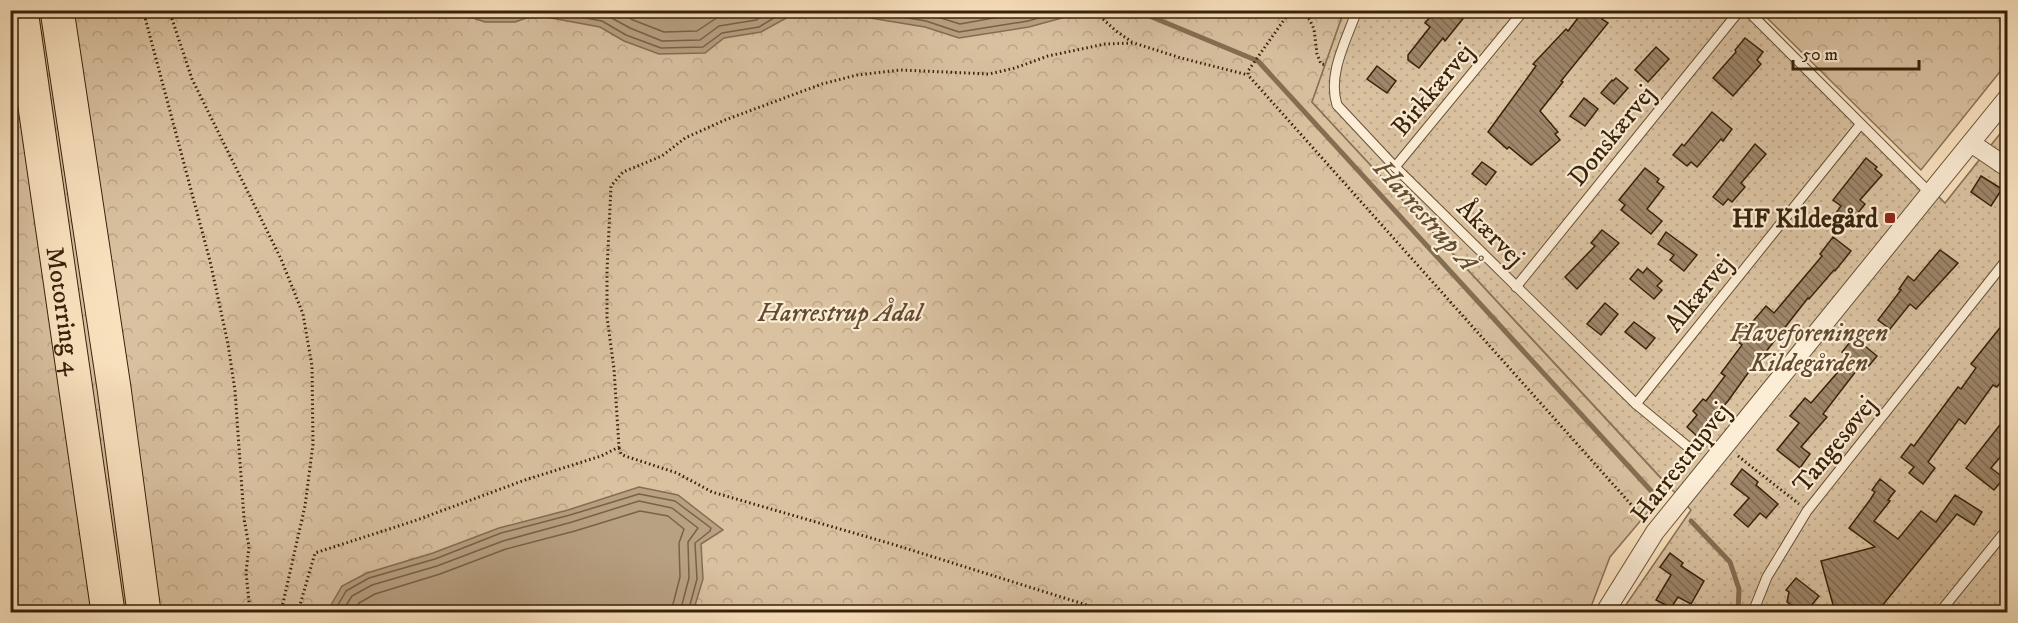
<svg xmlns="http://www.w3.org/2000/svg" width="2018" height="623" viewBox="0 0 2018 623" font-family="'IM FELL DW Pica',serif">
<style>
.forest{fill:url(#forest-crowns);stroke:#887256;stroke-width:1.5}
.garden{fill:url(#garden-dots);stroke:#887256;stroke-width:1.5}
.water{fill:#b8a182;stroke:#846e52;stroke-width:1.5}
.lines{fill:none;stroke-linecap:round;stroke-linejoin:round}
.shore{stroke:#786246;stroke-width:1.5}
.stream{stroke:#846e52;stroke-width:5}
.building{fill:url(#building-back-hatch);stroke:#37220a;stroke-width:1.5}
.service-casing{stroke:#685238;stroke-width:11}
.minor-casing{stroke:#685238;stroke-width:20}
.motorway-casing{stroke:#37220a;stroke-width:35}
.path{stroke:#37220a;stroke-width:3;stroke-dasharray:1.5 3;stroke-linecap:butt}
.service{stroke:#fcedd6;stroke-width:9}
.minor{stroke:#fcedd6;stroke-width:18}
.motorway{stroke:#fbe3c0;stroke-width:33}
.poi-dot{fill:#8f2418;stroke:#fcedd6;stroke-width:2}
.labels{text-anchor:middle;stroke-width:4.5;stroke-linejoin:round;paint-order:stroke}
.street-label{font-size:26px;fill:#37220a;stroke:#fcedd6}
.poi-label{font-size:26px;font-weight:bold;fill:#37220a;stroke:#fcedd6;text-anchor:end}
.park-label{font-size:26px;font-style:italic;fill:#604a30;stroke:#fcedd6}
.water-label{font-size:27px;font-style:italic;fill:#644e34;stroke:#fcedd6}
</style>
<defs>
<pattern id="forest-crowns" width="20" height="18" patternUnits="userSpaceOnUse" patternTransform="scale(1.5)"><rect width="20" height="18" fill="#dac2a1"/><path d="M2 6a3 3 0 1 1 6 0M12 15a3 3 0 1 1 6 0" fill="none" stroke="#bca689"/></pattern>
<pattern id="garden-dots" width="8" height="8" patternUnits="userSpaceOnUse" patternTransform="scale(1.5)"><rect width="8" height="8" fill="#dac2a1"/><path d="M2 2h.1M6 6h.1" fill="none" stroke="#bca689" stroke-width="1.8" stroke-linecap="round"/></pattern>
<pattern id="building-back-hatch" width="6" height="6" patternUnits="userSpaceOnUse" patternTransform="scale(1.5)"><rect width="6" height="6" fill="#9d8669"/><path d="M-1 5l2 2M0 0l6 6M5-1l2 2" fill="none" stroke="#816d55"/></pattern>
</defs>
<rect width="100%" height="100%" fill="#fbe3c0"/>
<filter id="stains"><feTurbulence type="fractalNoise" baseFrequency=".00333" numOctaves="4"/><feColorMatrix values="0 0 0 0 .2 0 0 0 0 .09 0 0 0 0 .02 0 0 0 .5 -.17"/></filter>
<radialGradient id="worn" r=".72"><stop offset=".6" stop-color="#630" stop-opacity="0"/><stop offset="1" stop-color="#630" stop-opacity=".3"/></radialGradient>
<g class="forest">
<path d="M10 11H1344L1312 102 1669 487 1610 557 1589 612H11Z"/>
<path d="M1760 11H2007V63L1921 170Z"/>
</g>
<path class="garden" d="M1754 10 1945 203 2007 125V612H1621L1691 510 1312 102 1344 11Z"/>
<g class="water">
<path d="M1013 10 1027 12 1059 11 1062 18 1029 27 959 38 925 27 858 16 846 18 831 11Z"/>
<path d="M453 11H799L761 32 724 38 705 53 659 54 624 41 600 27 535 15 515 22H485Z"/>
<path d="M639 487 678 495 723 530 701 544 703 579 693 612H327L342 586 367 573 433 553 499 528 568 510Z"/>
</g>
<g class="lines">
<g class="shore">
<path d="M471 10C491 18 510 17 531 10"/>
<path d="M542 10 602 21 626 35 661 48 703 47 722 33 759 27 787 10"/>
<path d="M584 10 606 15 630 28 662 41 700 40 719 26 756 20 772 10"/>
<path d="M617 10 633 20 664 32 697 31 718 17 754 10"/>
<path d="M860 10 926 21 959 32 1028 21 1052 14 1054 10"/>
<path d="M907 10 928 14 960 24 1038 10"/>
<path d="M334 612 346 591 369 578 435 559 501 533 570 515 639 494 675 501 711 528 710 531 695 543 697 579 688 612"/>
<path d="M342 612 352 596 372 585 437 566 503 541 572 522 639 501 672 508 698 528 688 542 689 578 680 612"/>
<path d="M353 612 359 603 375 594 440 574 506 549 575 531 640 511 668 516 684 529 679 543 680 577 671 612"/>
</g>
<g class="stream">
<path d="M1135 10 1258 61 1654 494"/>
<path d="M1691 521 1730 562 1739 589 1738 612"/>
</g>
</g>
<g class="building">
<path d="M1436 10H1470L1445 41 1443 38 1419 68 1408 60V55L1430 27 1425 23Z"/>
<path d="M1584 10H1609L1602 19 1608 23 1561 81 1563 82 1540 111 1558 132 1555 134 1560 140 1531 165 1509 147 1507 149 1488 132 1536 66 1533 64 1566 29 1568 31Z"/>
<path d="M1745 38 1763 52 1757 60 1761 64 1733 96 1713 78 1736 52 1735 50Z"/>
<path d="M1656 47 1669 59 1648 82 1635 70Z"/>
<path d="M1377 66 1396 81 1387 93 1367 79Z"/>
<path d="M1616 78 1628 88 1614 104 1601 93 1612 80 1613 81Z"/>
<path d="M1584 98 1598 109 1585 126 1570 116Z"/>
<path d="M1712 112 1732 129 1723 141 1721 139 1697 167 1691 162 1687 166 1673 155 1682 144 1684 146Z"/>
<path d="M1755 144 1766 154 1741 183 1745 187 1732 202 1728 199 1723 205 1713 197Z"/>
<path d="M1866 158 1877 167 1875 169 1882 175 1860 200 1865 204 1849 224 1836 213 1841 206 1833 200Z"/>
<path d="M1482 162 1496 172 1486 185 1472 174Z"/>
<path d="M1645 168 1659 179 1657 182 1664 187 1647 209 1662 221 1651 234 1621 210 1625 205 1619 200Z"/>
<path d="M1981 176 2002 189 1991 206 1971 192Z"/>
<path d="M1602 230 1619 243 1577 289 1565 277 1595 246 1591 243Z"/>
<path d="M1666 232 1697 255 1684 271 1670 260 1674 255 1658 244Z"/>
<path d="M1833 237 1851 251 1835 271 1834 270 1809 299 1808 298 1757 363 1756 362 1728 401 1697 436 1687 427 1697 415 1693 411 1703 399 1706 401 1725 376 1721 373 1742 345 1733 338 1744 324 1748 327 1766 306 1774 313 1822 256 1820 254Z"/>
<path d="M1940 250 1958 263 1916 309 1910 304 1890 329 1878 320 1901 290 1899 289 1908 276 1914 281Z"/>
<path d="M1647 268 1662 281 1657 286 1662 290 1654 299 1630 279 1638 269 1643 273Z"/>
<path d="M1605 303 1618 314 1601 335 1587 324Z"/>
<path d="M2007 319V374L1997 387 1993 385 1965 424 1959 419 1928 462 1935 468 1923 484 1909 473 1914 467 1901 457 1911 444 1914 446 1958 387 1961 389 1976 368 1971 364Z"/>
<path d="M1634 322 1655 338 1646 349 1625 332Z"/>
<path d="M1854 337 1877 356 1868 367 1863 362 1823 414 1827 417 1801 447 1810 454 1800 468 1777 450 1799 423 1790 416 1805 398 1811 403 1850 358 1842 352Z"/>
<path d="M2007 416V449L1991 468 2004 478 1994 490 1966 468Z"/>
<path d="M1742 469 1758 482 1756 485 1778 504 1766 518 1760 513 1748 527 1734 515 1749 498 1731 484Z"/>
<path d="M1880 479 1895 491 1888 500 1890 501 1874 521 1898 539 1921 511 1936 522 1955 495 1982 512 1974 525 1957 514 1877 612H1835L1821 561 1875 547 1849 528 1870 500 1875 492 1872 490Z"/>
<path d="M1670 553 1683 563 1681 566 1704 581 1691 604 1678 597 1671 608 1656 600 1671 575 1660 567Z"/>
<path d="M1796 578 1819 596 1806 612 1800 608H1795L1787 602 1789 592 1786 590Z"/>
</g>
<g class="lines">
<defs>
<g id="service">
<path d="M1357 10C1347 39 1327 74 1337 105L1395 167 1636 404 1693 451"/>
<path d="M1747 10 1930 193"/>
<path d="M1395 167 1524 10"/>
<path d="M1516 287 1740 10"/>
<path d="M1636 404 1860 125"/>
<path d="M1756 612 1755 607 1767 577 1807 511 2008 258"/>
<path d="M1940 612 2008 528"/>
</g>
<g id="minor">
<path d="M1971 143 2008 168"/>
<path d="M1605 612 1655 532 2008 97"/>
</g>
<g id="motorway">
<path id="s1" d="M21 10 108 612"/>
<path d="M57 10 114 388 144 612"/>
</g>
</defs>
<use href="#service" class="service-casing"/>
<use href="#minor" class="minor-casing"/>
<use href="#motorway" class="motorway-casing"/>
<g class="path">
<path d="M143 10 210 261 228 344 235 391 244 518 249 547 246 572 250 612"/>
<path d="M169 10 192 79 281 259 303 314 312 366 313 444 305 506 281 612"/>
<path d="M1093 10 1116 31 1132 42"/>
<path d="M1291 10 1248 71V75L1644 519"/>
<path d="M1305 10 1314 29 1317 54 1321 64 1326 65"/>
<path d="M619 448 621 454 625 456 677 473 712 492 892 544 1109 612"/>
<path d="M1738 456 1799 504"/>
<path d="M298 612 315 553 414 521 525 480 601 456 619 447 614 369 607 317V271L611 186 623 172 662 156 685 138 725 120 822 84 857 75 901 70 989 74 1015 68 1048 56 1105 44 1134 43 1181 58 1248 75"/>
</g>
<use href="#service" class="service"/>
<use href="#minor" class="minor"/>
<use href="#motorway" class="motorway"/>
</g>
<rect class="poi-dot" x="1884" y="212" width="12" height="12" rx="3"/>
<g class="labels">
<g class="street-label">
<text transform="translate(1432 89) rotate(-50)" y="9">Birkkærvej</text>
<text transform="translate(1611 135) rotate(-51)" y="9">Donskærvej</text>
<text transform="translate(1491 232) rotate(45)" y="9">Åkærvej</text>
<text transform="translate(1698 293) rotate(-51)" y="9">Alkærvej</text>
<text dy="9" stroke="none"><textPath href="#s1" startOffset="304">Motorring 4</textPath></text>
<text transform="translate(1834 444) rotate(-51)" y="9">Tangesøvej</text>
<text transform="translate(1680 462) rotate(-52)" y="9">Harrestrupvej</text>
</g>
<g class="poi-label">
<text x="1878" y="227">HF Kildegård</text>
</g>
<g class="park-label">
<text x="840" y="321">Harrestrup Ådal</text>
<text x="1809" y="341">Haveforeningen<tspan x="1809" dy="30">Kildegården</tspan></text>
</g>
<g class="water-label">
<text transform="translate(1426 215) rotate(48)" y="9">Harrestrup Å</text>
</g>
</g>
<rect width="2018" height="623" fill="none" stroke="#fbe3c0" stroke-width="36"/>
<rect x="12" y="12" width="1994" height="599" fill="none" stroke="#37220a" stroke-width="3"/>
<rect x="18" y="18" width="1982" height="587" fill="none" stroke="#37220a" stroke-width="1.5"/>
<path d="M1793 60v9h126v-9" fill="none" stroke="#37220a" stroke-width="3"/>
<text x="1802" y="60" font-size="18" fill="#37220a" stroke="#fcedd6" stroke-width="4.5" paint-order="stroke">50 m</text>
<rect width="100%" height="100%" filter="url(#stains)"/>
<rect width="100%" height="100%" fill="url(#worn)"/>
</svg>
